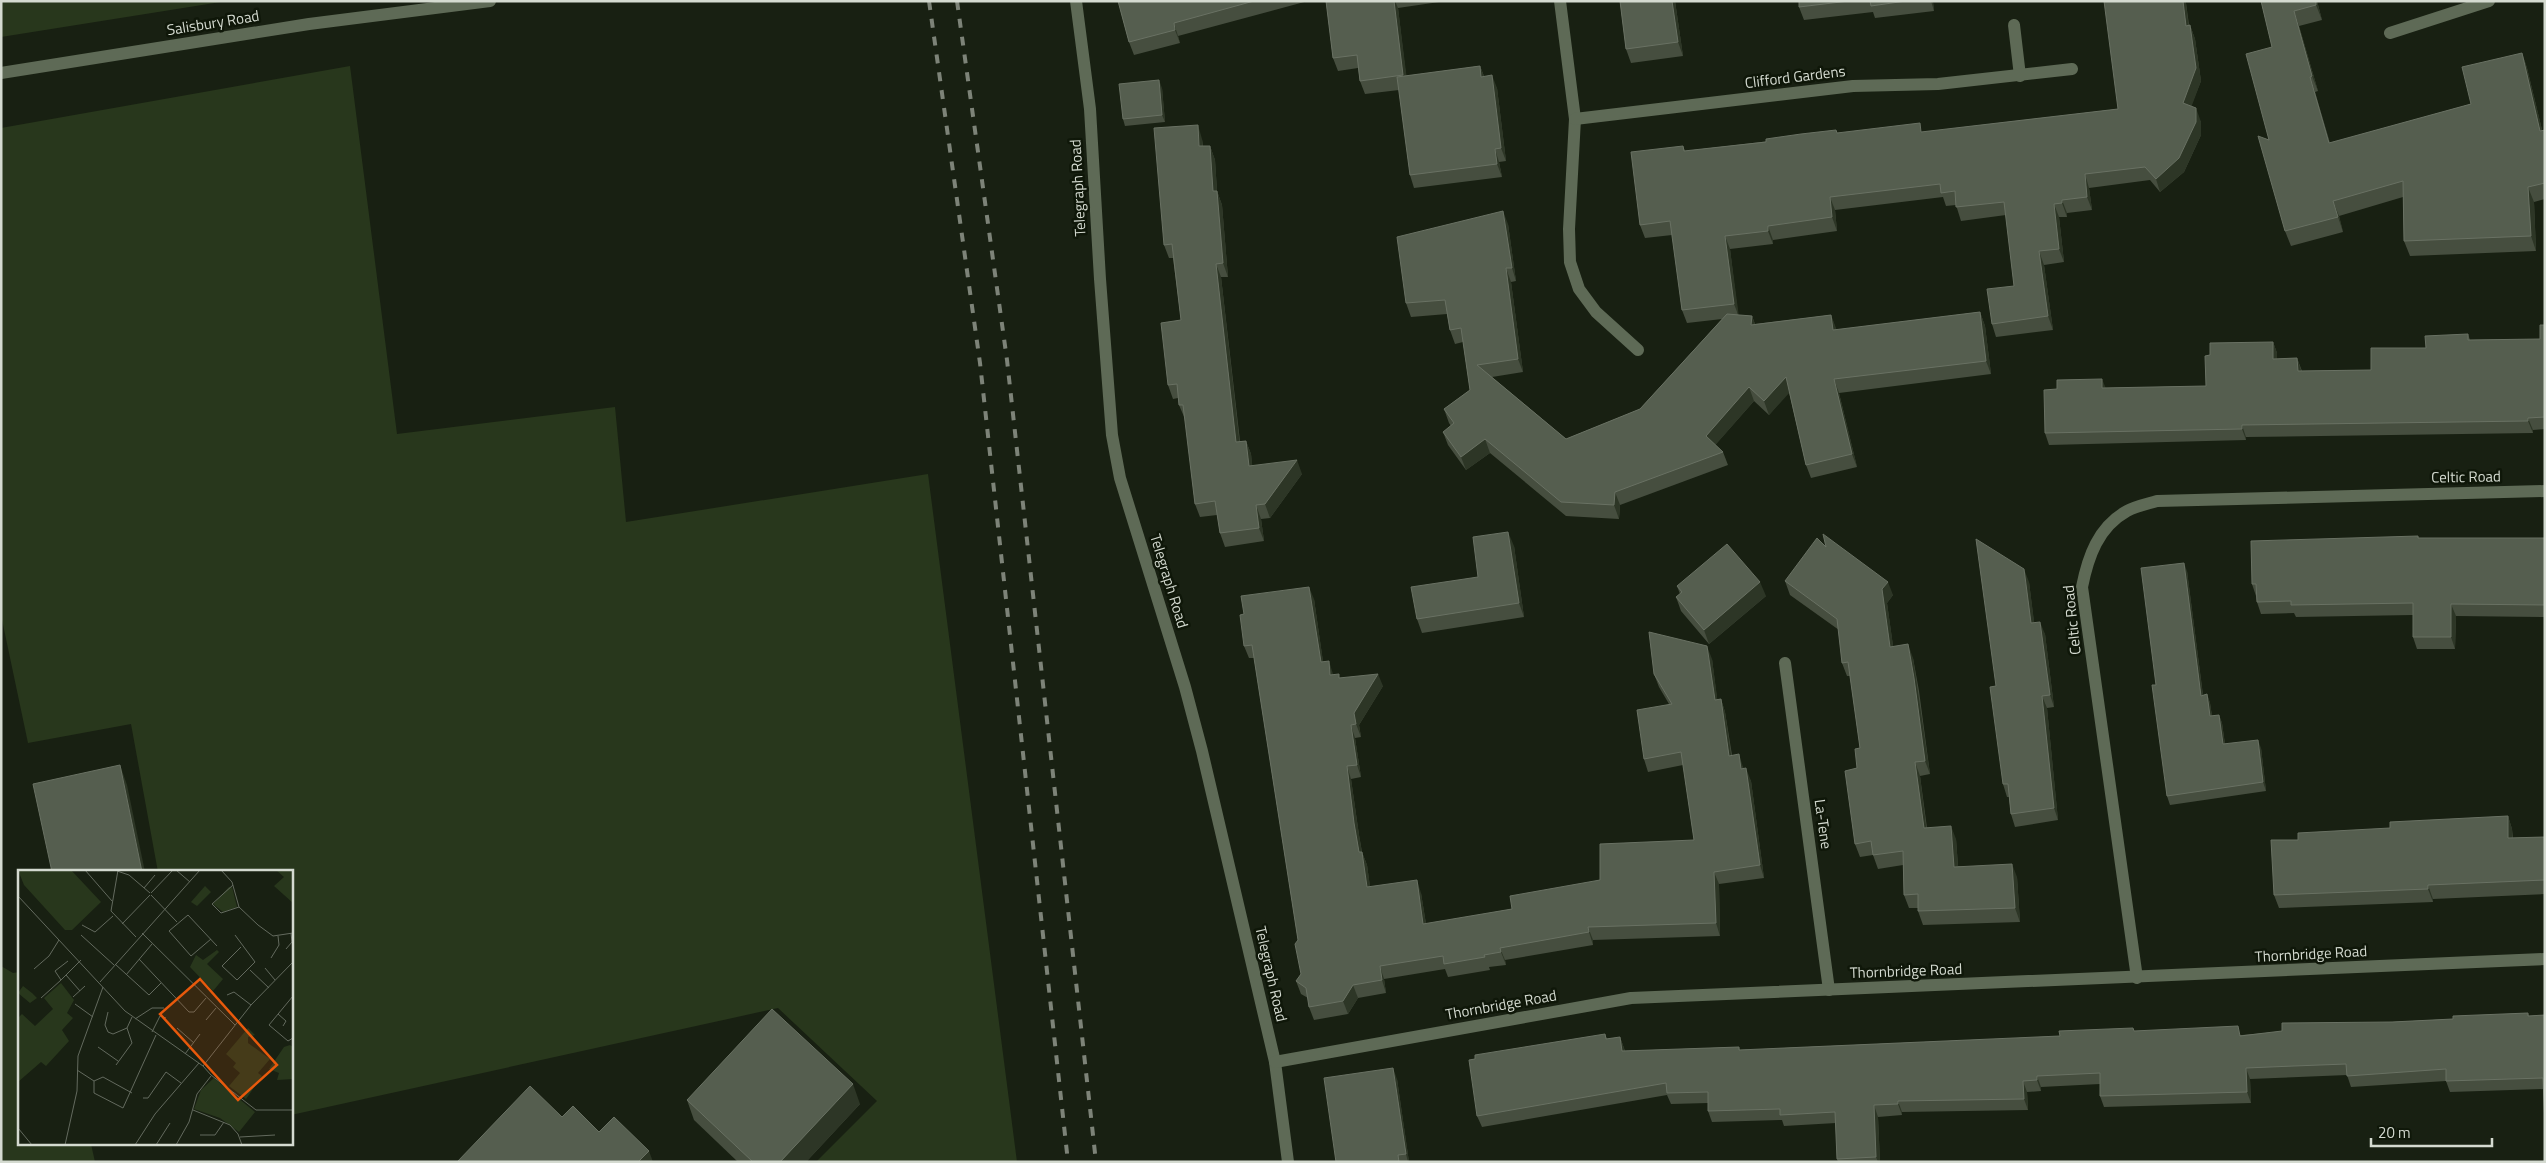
<svg xmlns="http://www.w3.org/2000/svg" width="2546" height="1163" viewBox="0 0 2546 1163" font-family="'Titillium Web',sans-serif">
<style>
.green{fill:#28371c}
.lines{fill:none;stroke-linecap:round;stroke-linejoin:round}
.minor{stroke:#5e6a56;stroke-width:12}
.rail{stroke:#7d8378;stroke-width:4;stroke-dasharray:9 9;stroke-linecap:butt}
.wall{fill:#464e3f}
.shaded-wall{fill:#2d3626}
.building{fill:#555e4f;stroke:#697163}
.labels{text-anchor:middle;stroke-width:5;stroke-linejoin:round;paint-order:stroke}
.street-label{font-size:15px;fill:#d4dad0;stroke:#0f1709}
.inset-road{fill:none;stroke:#636a5e;stroke-width:1}
.view{fill:#e8590c;fill-opacity:0.15;stroke:#e8590c;stroke-width:2.5}
.inset-edge{fill:none;stroke:#d4dad0;stroke-width:2.5}
</style>
<rect width="100%" height="100%" fill="#182012"/>
<g class="green">
<path d="M1 1H227L1 37Z"/>
<path d="M350 66 397 434 615 407 626 522 928 474 1017 1162H816L877 1101 778 1008 291 1115V872H158L131 724 28 743 1 615V128Z"/>
<path d="M1 966 13 973 19 972V1144H91L95 1162H1Z"/>
</g>
<g class="lines">
<g class="minor">
<path d="M1076 1 1090 109 1100 279 1112 435 1120 478 1185 687 1202 751 1275 1062 1288 1162"/>
<path d="M1560 1 1575 119 1569 229 1570 262 1579 289 1596 312 1638 350"/>
<path d="M2014 25 2020 76"/>
<path d="M2390 33 2489 1"/>
<path d="M1 73 309 24 490 1"/>
<path d="M1575 119 1853 86 1938 84 2072 69"/>
<path d="M1785 663 1829 990"/>
<path d="M2137 978 2082 587C2088 557 2098 527 2127 511 2136 506 2147 504 2157 501L2545 491"/>
<path d="M1275 1062 1631 998 2545 959"/>
</g>
<g class="rail">
<path d="M929 1 980 363 1068 1162"/>
<path d="M957 1 1007 360 1096 1162"/>
</g>
</g>
<g class="wall">
<path d="M1118 1H1308L1178 36 1180 43 1134 55 1129 42Z"/>
<path d="M1326 1H1446L1398 8 1406 76 1480 66 1484 76 1497 88 1506 161 1499 162 1502 177 1414 188 1410 175 1399 90 1365 94 1360 81 1358 68 1338 71 1333 58Z"/>
<path d="M1620 1H1675L1683 56 1631 63 1626 49Z"/>
<path d="M1799 1H1938L1933 2 1934 11 1875 18 1873 12 1804 20 1799 7Z"/>
<path d="M2261 1H2317L2322 20 2299 26 2318 91 2315 92 2330 143 2471 104 2522 53 2527 68 2542 130H2545V199L2534 202 2536 251 2410 256 2404 241 2403 197 2339 216 2343 232 2291 246 2285 231 2272 47Z"/>
<path d="M2186 3 2189 25H2190L2195 39 2201 81 2191 106 2201 122V135L2184 172 2160 192 2150 180 2089 188 2092 210 2067 213V217H2059L2064 262 2044 265 2053 330 1996 337 1992 324 2014 286 2006 215 1961 221 1956 205 1946 206 1943 197 1835 210 1837 231 1773 240V244L1730 249 1738 315 1752 316 1755 324 1831 315 1836 330 1980 312 1985 326 1991 374 1839 393 1857 467 1811 478 1806 465 1789 392 1769 415 1754 401 1715 445 1723 452 1728 465 1620 505 1619 519 1566 516 1490 453 1466 470 1448 445 1443 432 1451 426 1449 423 1444 409 1470 390 1463 342 1455 344 1450 330 1447 314 1411 317 1406 303 1508 224 1516 281 1511 282 1523 372 1492 377 1566 439 1640 409 1722 319 1687 323 1682 310 1672 235 1645 238 1640 225 1683 146 1685 151 1838 133 1924 132 2118 109Z"/>
<path d="M1162 88 1165 122 1125 126 1123 119Z"/>
<path d="M1202 139 1203 146H1210L1215 160 1217 191 1222 205 1228 277H1221L1240 441H1246L1251 454 1252 466 1302 474 1270 518 1261 519 1264 541 1225 547 1220 533 1217 515 1200 517 1195 504 1185 419 1179 405 1178 398 1173 399 1168 385 1181 320 1173 258H1169L1164 245Z"/>
<path d="M2545 325V429L2533 430V433L2246 437V440L2049 445 2045 433 2057 389 2206 386 2210 355 2273 342 2277 353V359L2297 358 2302 371 2371 370 2426 348 2468 334 2470 340 2540 339Z"/>
<path d="M2418 536 2419 538H2545V617L2456 616 2455 649H2417L2413 637V615L2296 617 2294 613 2261 614 2257 602 2256 596 2252 584Z"/>
<path d="M1514 546 1524 617 1422 633 1417 619 1478 577Z"/>
<path d="M1826 547 1893 595 1887 603 1893 646 1913 658 1919 691 1930 774 1920 776 1927 828 1956 839 1958 866 2017 877 2020 922 1923 925 1918 911V908H1909L1904 895 1903 865 1878 869 1873 855 1860 857 1855 844 1857 768 1860 748 1850 676H1847L1842 663 1839 630 1790 595 1785 581Z"/>
<path d="M2187 571 2203 695 2207 694 2210 703 2212 716 2219 715 2222 723 2225 744 2261 748 2266 791 2170 805 2167 796 2156 685Z"/>
<path d="M2029 582 2034 623 2045 634 2054 707 2047 708 2058 820 2015 827 2011 814 2009 797H2007L2003 784 1996 686Z"/>
<path d="M1677 586 1766 596 1709 644 1681 611 1676 597 1680 594Z"/>
<path d="M1314 599 1323 662 1333 675 1340 678 1383 686 1359 725 1361 737 1355 738 1361 777 1351 779 1359 835 1362 852 1367 865 1370 887 1421 893 1426 924 1512 909 1600 880 1694 840 1683 765 1648 772 1644 759 1669 704 1659 687 1654 674 1712 659 1717 699H1721L1725 712 1732 755 1743 767 1744 769 1751 781 1764 878 1719 884 1720 936 1593 940V945L1505 960 1506 965 1489 967 1490 970 1448 977 1445 969 1384 979 1386 993 1358 998 1348 1014 1314 1020 1309 1007 1308 998 1301 994 1296 981 1301 974 1298 940 1254 658H1249L1244 646V614Z"/>
<path d="M2508 816 2512 829 2513 838 2545 837V894L2433 899V902L2279 908 2274 895 2298 840 2390 828Z"/>
<path d="M2528 1013 2529 1016 2545 1015 2544 1089 2450 1092 2446 1081 2351 1087 2347 1075 2299 1077 2250 1079 2251 1103 2104 1107 2100 1096V1084L2041 1087V1091L2027 1092 2028 1110 1902 1112V1115L1878 1117 1880 1162H1838L1837 1159 1836 1123 1784 1126 1782 1120 1712 1122 1708 1111V1103L1671 1104 1667 1095 1482 1127 1477 1116 1605 1034 1607 1039 1620 1037 1625 1051 1739 1047 1740 1050 2060 1036 2134 1031 2242 1035 2392 1022 2453 1019Z"/>
<path d="M1397 1079 1409 1162H1336Z"/>
<path d="M687 1100 860 1104 806 1162H738L694 1120Z"/>
</g>
<g class="shaded-wall">
<path d="M1394 1H1395L1398 8 1408 88 1403 75Z"/>
<path d="M1672 1H1675L1683 56 1678 42Z"/>
<path d="M1931 1 1933 2 1934 11Z"/>
<path d="M2183 1H2186V3L2190 39 2186 26Z"/>
<path d="M2316 1H2317L2322 20 2316 5Z"/>
<path d="M2294 11 2299 26 2318 91 2312 76Z"/>
<path d="M1174 23 1178 36 1180 43 1175 30Z"/>
<path d="M2190 25 2195 39 2201 81 2188 116 2183 103Z"/>
<path d="M2522 53 2527 68 2545 142 2540 131Z"/>
<path d="M1480 66 1485 79 1481 77Z"/>
<path d="M1492 75 1497 88 1506 161 1501 148Z"/>
<path d="M2310 77 2315 92 2334 158 2329 143Z"/>
<path d="M1159 80 1162 88 1165 122 1162 115Z"/>
<path d="M2196 108 2201 122V135L2184 172 2160 192 2156 179Z"/>
<path d="M1198 125 1202 139 1204 160 1199 146Z"/>
<path d="M1210 146 1215 160 1217 191 1222 205 1228 277 1223 263 1213 191Z"/>
<path d="M1495 149 1499 162 1502 177 1497 164Z"/>
<path d="M2085 174 2089 188 2092 210 2087 197Z"/>
<path d="M2528 187 2534 202 2536 251 2531 236Z"/>
<path d="M1830 197 1835 210 1837 231 1832 217Z"/>
<path d="M2062 200 2067 213V217L2062 203Z"/>
<path d="M2333 201 2339 216 2343 232 2338 217Z"/>
<path d="M2054 204 2059 217 2064 262 2059 249Z"/>
<path d="M1503 211 1508 224 1516 281 1512 268Z"/>
<path d="M1768 226 1773 240V244L1768 231Z"/>
<path d="M1725 236 1730 249 1739 317 1734 304Z"/>
<path d="M2039 251 2044 265 2053 330 2048 316Z"/>
<path d="M1216 264 1221 277 1241 455 1236 442Z"/>
<path d="M1506 268 1511 282 1523 372 1518 359Z"/>
<path d="M1980 312 1985 326 1991 374 1986 361Z"/>
<path d="M1831 315 1836 328 1838 344 1833 330Z"/>
<path d="M1752 316 1757 330 1751 325Z"/>
<path d="M2273 342 2277 353V370L2273 359Z"/>
<path d="M2297 358 2301 370 2302 383 2298 371Z"/>
<path d="M1786 377 1791 391 1769 415 1764 401Z"/>
<path d="M1834 379 1839 393 1857 467 1852 454Z"/>
<path d="M2102 379 2107 391 2102 388Z"/>
<path d="M1749 387 1754 401 1711 450 1706 436Z"/>
<path d="M2528 418 2533 430V433L2528 421Z"/>
<path d="M2242 425 2246 437V440L2242 429Z"/>
<path d="M1485 439 1490 453 1466 470 1461 457Z"/>
<path d="M1246 441 1251 454 1254 480 1249 466Z"/>
<path d="M1297 460 1302 474 1270 518 1265 504Z"/>
<path d="M1615 492 1620 505 1619 519 1614 505Z"/>
<path d="M1256 505 1261 519 1264 541 1259 528Z"/>
<path d="M1508 532 1514 546 1524 617 1519 603Z"/>
<path d="M2184 563 2187 571 2204 704 2201 696Z"/>
<path d="M2024 569 2029 582 2036 636 2031 623Z"/>
<path d="M1760 582 1766 596 1709 644 1704 630Z"/>
<path d="M1888 582 1893 595 1887 603 1895 660 1890 647 1882 589Z"/>
<path d="M1309 587 1314 599 1325 675 1321 662Z"/>
<path d="M2451 604 2456 616 2455 649 2451 637Z"/>
<path d="M2040 622 2045 634 2054 707 2050 695Z"/>
<path d="M1908 644 1913 658 1930 774 1925 761Z"/>
<path d="M1707 646 1712 659 1719 712 1715 700Z"/>
<path d="M1329 661 1333 674 1335 688 1330 675Z"/>
<path d="M1378 674 1383 686 1359 725 1361 737 1356 724 1354 713Z"/>
<path d="M2207 694 2210 703 2213 725 2210 716Z"/>
<path d="M2042 696 2047 708 2058 820 2054 808Z"/>
<path d="M1721 699 1725 712 1733 768 1729 756Z"/>
<path d="M2219 715 2222 723 2226 753 2223 744Z"/>
<path d="M1351 725 1355 738 1361 777 1357 765Z"/>
<path d="M2258 740 2261 748 2266 791 2263 782Z"/>
<path d="M1739 754 1743 767 1745 782 1741 769Z"/>
<path d="M1915 762 1920 776 1928 842 1924 828Z"/>
<path d="M120 765 127 785 145 872H142Z"/>
<path d="M1347 766 1351 779 1359 835 1364 865 1359 852 1354 823Z"/>
<path d="M1746 768 1751 781 1764 878 1760 865Z"/>
<path d="M2508 816 2512 829 2513 851 2508 838Z"/>
<path d="M1951 826 1956 839 1959 880 1954 867Z"/>
<path d="M1362 852 1367 865 1372 900 1367 887Z"/>
<path d="M2012 864 2017 877 2020 922 2015 908Z"/>
<path d="M1714 872 1719 884 1720 936 1716 923Z"/>
<path d="M1417 880 1421 893 1428 937 1423 924Z"/>
<path d="M2428 885 2433 899V902L2428 889Z"/>
<path d="M1588 927 1593 940V945L1589 932Z"/>
<path d="M1500 948 1505 960 1506 965 1501 952Z"/>
<path d="M1380 966 1384 979 1386 993 1382 980Z"/>
<path d="M1353 985 1358 998 1348 1014 1343 1001Z"/>
<path d="M1620 1037 1624 1048 1627 1062 1622 1051Z"/>
<path d="M1393 1068 1397 1079 1409 1162H1408L1406 1154Z"/>
<path d="M2246 1068 2250 1079 2251 1103 2247 1092Z"/>
<path d="M2037 1076 2041 1087V1091L2037 1080Z"/>
<path d="M2023 1081 2027 1092 2028 1110 2024 1099Z"/>
<path d="M853 1084 860 1104 806 1162H780Z"/>
<path d="M1898 1101 1902 1112V1115L1898 1104Z"/>
<path d="M1874 1105 1878 1117 1880 1162H1878L1876 1157Z"/>
<path d="M649 1151 653 1162H638Z"/>
</g>
<g class="building">
<path d="M1118 1H1254L1174 23 1175 30 1129 42Z"/>
<path d="M1326 1H1394L1403 75 1360 81 1357 55 1333 58Z"/>
<path d="M1620 1H1672L1678 42 1626 49Z"/>
<path d="M1799 1H1849L1799 7Z"/>
<path d="M1870 1H1906L1871 6Z"/>
<path d="M2104 1H2183L2186 26 2190 25 2196 68 2183 103 2196 108V122L2179 158 2156 179 2145 167 2085 174 2087 197 2062 200V203L2054 204 2059 249 2039 251 2048 316 1992 324 1987 289 2014 286 2004 202 1956 207 1955 191 1941 193 1940 184 1830 197 1832 217 1768 226V231L1725 236 1734 304 1682 310 1670 221 1640 225 1631 152 1683 146 1684 151 1766 142V139L1801 134 1836 130 1837 133 1920 123 1921 132 2118 109Z"/>
<path d="M2261 1H2316V5L2294 11 2312 76 2310 77 2329 143 2471 104 2462 67 2522 53 2540 131 2545 130V183L2528 187 2531 236 2404 241 2403 181 2333 201 2338 217 2285 231 2258 136 2269 140 2246 54 2272 47Z"/>
<path d="M1480 66 1481 77 1492 75 1501 148 1495 149 1497 164 1410 175 1397 77Z"/>
<path d="M1159 80 1162 115 1123 119 1119 84Z"/>
<path d="M1198 125 1199 146H1210L1213 191H1217L1223 263 1216 264 1236 442 1246 441 1249 466 1297 460 1265 504 1256 505 1259 528 1220 533 1215 501 1195 504 1183 405H1179L1177 384 1168 385 1161 323 1181 320 1172 244 1164 245 1154 128Z"/>
<path d="M1503 211 1512 268H1506L1518 359 1477 365 1566 439 1640 409 1727 314 1752 316 1751 325 1831 315 1833 330 1980 312 1986 361 1834 379 1852 454 1806 465 1786 377 1764 401 1749 387 1706 436 1723 452 1615 492 1614 505 1561 502 1485 439 1461 457 1443 432 1454 423 1444 409 1470 390 1461 328 1450 330 1445 300 1406 303 1397 237Z"/>
<path d="M2540 325H2545V417L2528 418V421L2242 425V429L2045 433 2044 390 2057 389V380L2102 379V388L2206 386 2205 356 2210 355V343L2273 342V359L2297 358 2298 371 2371 370V348H2426L2425 336 2468 334V340L2540 339Z"/>
<path d="M1508 532 1519 603 1417 619 1411 587 1478 577 1473 537Z"/>
<path d="M1823 534 1888 582 1882 589 1890 647 1908 644 1914 678 1925 761 1915 762 1924 828 1951 826 1954 867 2012 864 2015 908 1918 911V894L1904 895 1903 851 1873 855 1871 841 1855 844 1845 771 1857 768 1855 749 1860 748 1848 662 1842 663 1837 619 1785 581 1817 538 1826 547Z"/>
<path d="M2418 536V538H2545V605L2451 604V637H2413V603L2291 605V601L2257 602 2256 584H2252L2251 541Z"/>
<path d="M1976 539 2024 569 2031 623 2040 622 2050 695 2042 696 2054 808 2011 814 2008 784H2003L1990 687 1996 686Z"/>
<path d="M1727 544 1760 582 1704 630 1676 597 1682 592 1677 586Z"/>
<path d="M2184 563 2201 696 2207 694 2210 716 2219 715 2223 744 2258 740 2263 782 2167 796 2152 685H2156L2141 568Z"/>
<path d="M1309 587 1321 662 1329 661 1330 675 1339 674V678L1378 674 1354 713 1356 724 1351 725 1357 765 1347 766 1354 823 1359 852H1362L1367 887 1417 880 1423 924 1512 909 1510 896 1600 880V844L1694 840 1681 752 1644 759 1637 710 1672 704 1654 674 1649 632 1707 646 1715 700 1721 699 1729 756 1739 754 1741 769 1746 768 1760 865 1714 872 1716 923 1588 927 1589 932 1500 948 1501 952 1484 955 1485 957 1444 964 1443 956 1380 966 1382 980 1353 985 1343 1001 1309 1007 1306 988 1296 981 1301 974 1295 944 1298 940 1252 645 1244 646 1240 615 1244 614 1241 596Z"/>
<path d="M120 765 142 872H52L33 784Z"/>
<path d="M2508 816V838L2545 837V880L2428 885V889L2274 895 2271 840H2298V833L2390 828V822Z"/>
<path d="M772 1009 853 1084 780 1162H753L687 1100Z"/>
<path d="M2528 1013V1016L2545 1015V1125L2543 1078 2446 1081V1069L2347 1076 2346 1064 2294 1066 2246 1068 2247 1092 2100 1096V1073L2037 1076V1080L2023 1081 2024 1099 1898 1101V1104L1874 1105 1876 1157 1837 1159 1835 1112 1780 1115V1109L1708 1111V1092L1667 1093 1666 1083 1477 1116 1469 1060 1475 1059V1055L1605 1034 1606 1039 1620 1037 1622 1051 1739 1047V1050L2060 1036 2059 1031 2133 1028 2134 1031 2238 1026 2240 1036 2282 1031V1023L2392 1022 2453 1019V1016Z"/>
<path d="M1393 1068 1406 1154 1398 1155 1399 1162H1336L1324 1078Z"/>
<path d="M530 1086 562 1117 573 1106 599 1132 614 1117 649 1151 638 1162H457Z"/>
</g>
<g class="labels">
<g class="street-label">
<text transform="translate(213 23) rotate(-9)" y="5">Salisbury Road</text>
<text transform="translate(1795 77) rotate(-7)" y="5">Clifford Gardens</text>
<text transform="translate(1078 188) rotate(-93)" y="5">Telegraph Road</text>
<text transform="translate(2466 477) rotate(-1)" y="5">Celtic Road</text>
<text transform="translate(1169 581) rotate(73)" y="5">Telegraph Road</text>
<text transform="translate(2072 620) rotate(-96)" y="5">Celtic Road</text>
<text transform="translate(1823 824) rotate(82)" y="5">La-Tene</text>
<text transform="translate(2311 954) rotate(-3)" y="5">Thornbridge Road</text>
<text transform="translate(1906 971) rotate(-2)" y="5">Thornbridge Road</text>
<text transform="translate(1271 974) rotate(77)" y="5">Telegraph Road</text>
<text transform="translate(1501 1005) rotate(-10)" y="5">Thornbridge Road</text>
</g>
</g>
<g transform="translate(18 870)">
<rect width="275" height="275" fill="#182012"/>
<path d="M0 0H53L83 32 54 60H47L6 15ZM258 0H275V33L256 16 266 7ZM187 16 193 22 179 36 173 32ZM211 17H214L219 37 205 42 195 34ZM199 80 201 82 189 94 205 109 195 121 172 97 178 85 185 90ZM43 113 56 130 49 143 55 148 44 160 51 171 28 196 23 192 0 212V148L4 144 17 156 35 139 26 128ZM5 116 14 123 19 128 12 133 0 123ZM230 158 237 165 230 167V173L252 189 240 203 244 206 228 229 211 216 222 203 215 197 218 193 208 184ZM272 175 275 177V209L259 210 261 203 251 199 266 177ZM196 208 237 242 221 262 202 248 176 239 183 220Z" fill="#28371c"/>
<path class="inset-road" d="M67 0 94 31M100 0 93 41 118 67M158 0 172 12M203 0 214 12 221 37 240 55 255 66 275 63M99 1 111 5 132 23M215 15 194 34 203 43 221 37M126 18 137 5M133 23 155 0M133 25 159 52M0 26 107 141 185 196 193 205M104 54 132 25M64 55 77 62 95 46M124 63 217 155M63 65 96 95M217 65 237 92 219 110 204 96 223 77M193 69 173 86 151 61 170 45 199 76M268 79 274 72 273 63M253 88 261 75 260 66M121 89 171 142H176L188 128M50 91 37 101 43 110 63 90M97 94 131 125 143 113M247 98 257 110M16 99 31 86 41 70M232 100 251 118M48 105 62 121M108 105 134 74M82 112 182 0M209 125 216 122 233 135M275 126 251 155 270 171 275 168M55 127 67 116M23 128 43 110M57 134 75 147M90 142 87 155 90 162 95 164 109 158M260 144 268 151 265 156M117 149 134 138H146M188 150 198 138M159 158 176 173M134 162 142 146 148 148M80 177 100 191M167 184 182 164M98 195 114 173 109 158 114 147M185 196 233 135 275 92M59 200 76 211V223L105 238 138 165M193 205 238 240H275M76 211 85 207 114 223M125 228H130L148 202 163 213M175 240 212 255 220 264 224 275M0 258 14 275M182 265H197L206 252M222 267 257 265M47 275 59 221 60 186 85 117M117 275 137 244 181 193M138 275 152 253M158 275 171 252 179 224 193 206"/>
<path class="view" d="M182 109 259 195 220 230 142 144Z"/>
<rect width="275" height="275" class="inset-edge"/>
</g>
<rect width="2546" height="1163" fill="none" stroke="#d4dad0" stroke-width="5"/>
<path d="M2371 1138v8h121v-8" fill="none" stroke="#d4dad0" stroke-width="2.5"/>
<text x="2378" y="1138" font-size="15" fill="#d4dad0" stroke="#0f1709" stroke-width="4" paint-order="stroke">20 m</text>
</svg>
